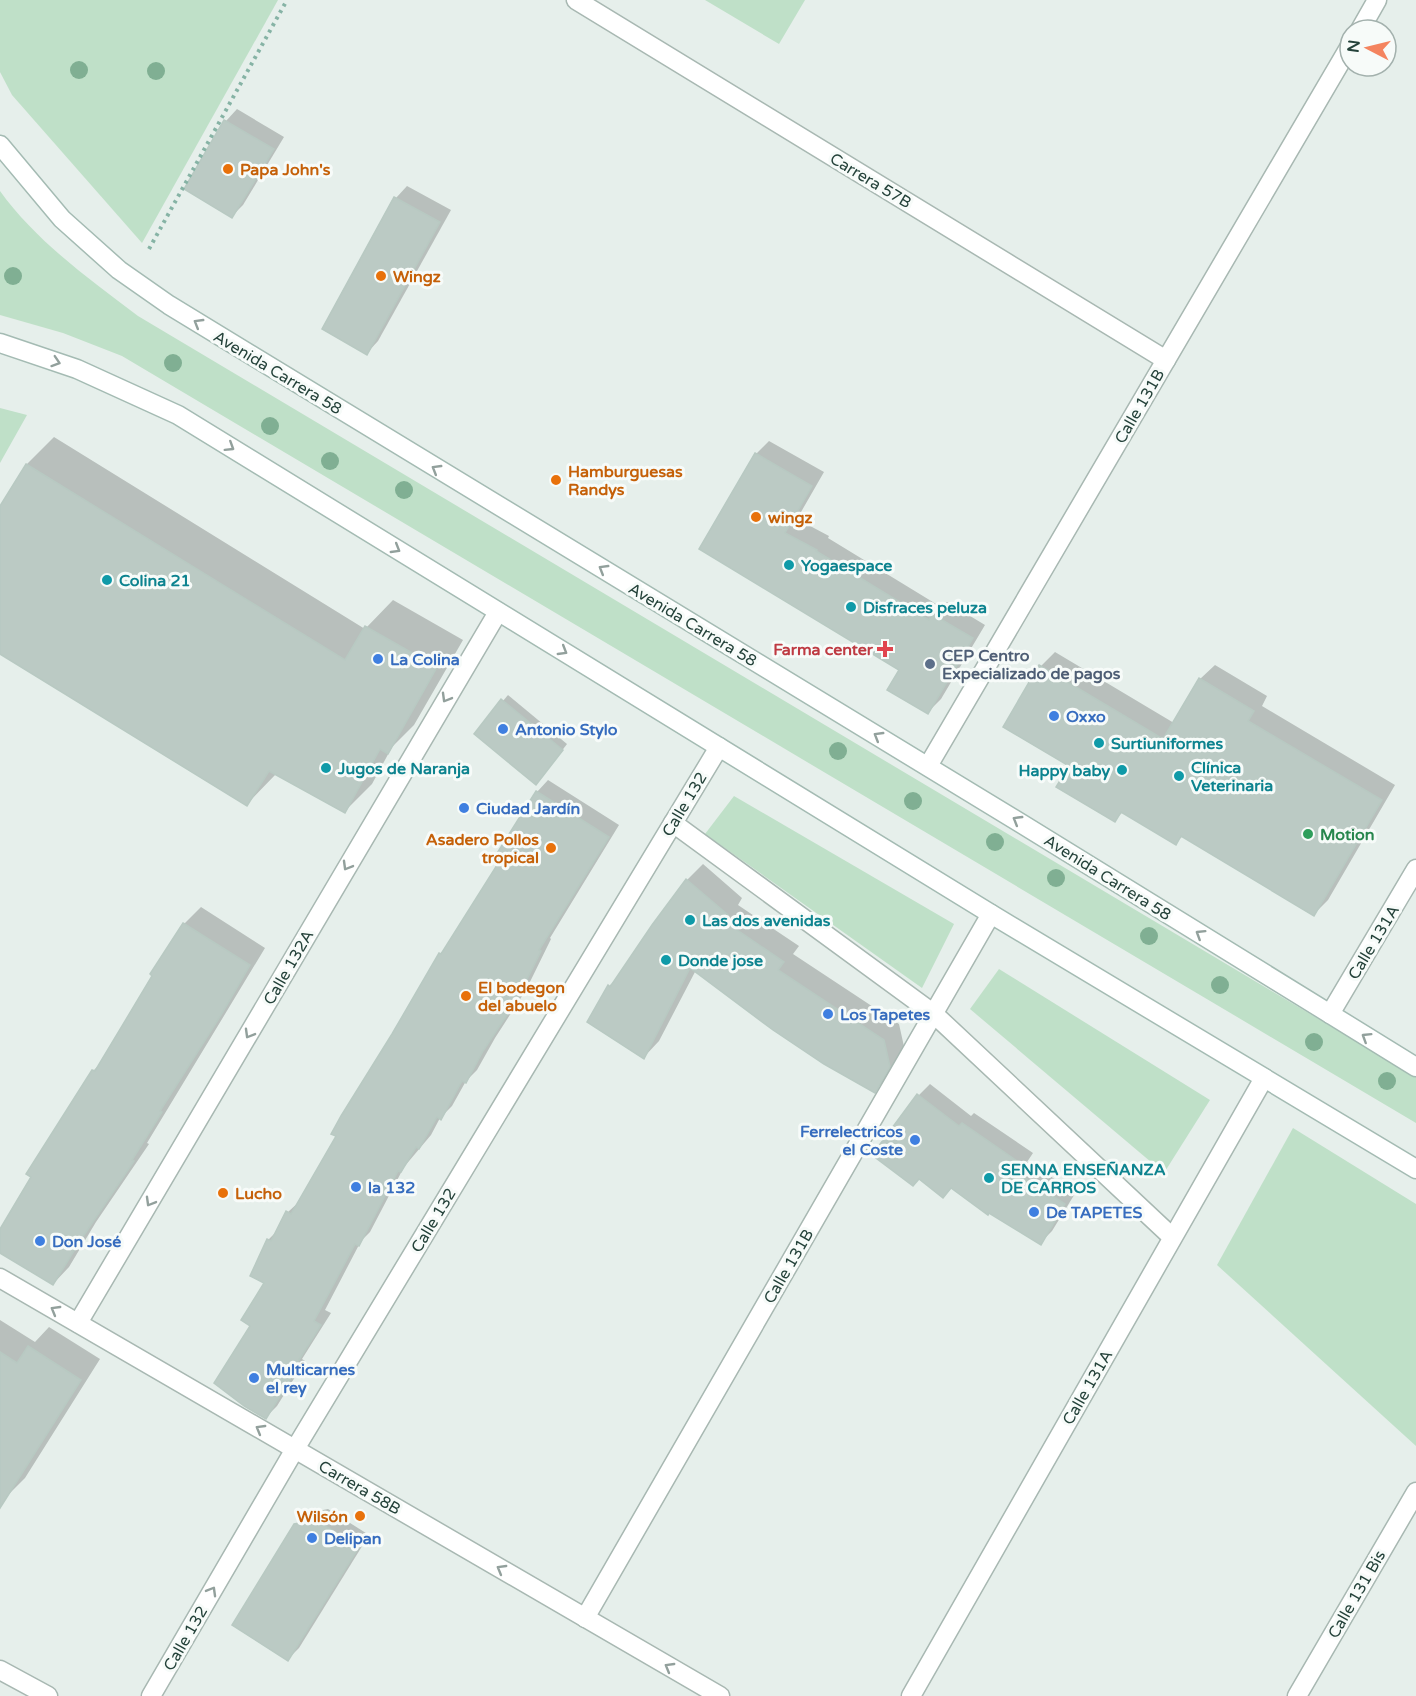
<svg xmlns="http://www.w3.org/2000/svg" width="1416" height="1696" viewBox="0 0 1416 1696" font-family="'Varela Round',sans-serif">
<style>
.green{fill:#bfe0c8}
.shadow{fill:#0003}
.building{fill:#bbcac4;stroke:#b8c9c2;stroke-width:1.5}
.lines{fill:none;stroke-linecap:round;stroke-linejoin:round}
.street-casing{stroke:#a8b8b2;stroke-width:21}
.secondary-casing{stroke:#a4bbb3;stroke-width:21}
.path{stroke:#86b3a5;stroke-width:4;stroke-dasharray:3 4.5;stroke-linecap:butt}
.street{stroke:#fff;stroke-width:18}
.secondary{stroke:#fff;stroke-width:18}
.tree{fill:#80af93}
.oneway{stroke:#92a09c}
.food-dot{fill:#e8710a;stroke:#f7fbf9;stroke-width:2}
.culture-dot{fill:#0f9aa8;stroke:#f7fbf9;stroke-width:2}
.health-dot{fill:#e0444e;stroke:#f7fbf9;stroke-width:2}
.shop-dot{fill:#3f7fe0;stroke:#f7fbf9;stroke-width:2}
.service-dot{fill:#5c6f8a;stroke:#f7fbf9;stroke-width:2}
.leisure-dot{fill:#2e9e5b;stroke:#f7fbf9;stroke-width:2}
.labels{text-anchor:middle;stroke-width:6;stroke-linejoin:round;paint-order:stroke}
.food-label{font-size:16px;font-weight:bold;fill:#c56008;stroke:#f7fbf9;text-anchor:start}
.street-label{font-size:16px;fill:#24423a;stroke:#f7fbf9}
.culture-label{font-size:16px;font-weight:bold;fill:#0d838f;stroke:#f7fbf9;text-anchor:start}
.health-label{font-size:16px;font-weight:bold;fill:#be3a42;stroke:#f7fbf9;text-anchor:end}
.service-label{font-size:16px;font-weight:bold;fill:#4e5e75;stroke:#f7fbf9;text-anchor:start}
.shop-label{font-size:16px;font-weight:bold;fill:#366cbe;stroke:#f7fbf9;text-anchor:start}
.leisure-label{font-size:16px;font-weight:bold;fill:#27864d;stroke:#f7fbf9;text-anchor:start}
</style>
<rect width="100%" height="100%" fill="#e6efeb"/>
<g class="green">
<path d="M0 0H278L142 243 12 95 0 72Z"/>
<path d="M705 0H805L779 44Z"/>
<path d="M0 191C36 241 89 279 138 316L1416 1077V1123L122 356 63 333 0 315Z"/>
<path d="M0 408 27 415 0 463Z"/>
<path d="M734 796 954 924 922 988 705 834Z"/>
<path d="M999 969 1210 1100 1164 1173 970 1009Z"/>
<path d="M1293 1128 1416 1204V1446L1217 1265Z"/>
</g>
<g class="shadow">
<path d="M237 109 284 137 243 205 232 216 186 189 226 121Z"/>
<path d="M407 186 451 210 378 341 367 353 324 329 396 198Z"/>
<path d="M54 437 365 629 393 600 463 640 414 725 392 747 372 784 345 811 276 774 247 804 0 652V509L27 464Z"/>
<path d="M769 441 824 472 797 519 829 536 828 538 941 607 947 602 985 625 941 699 928 712 901 669 701 548 756 454Z"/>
<path d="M1055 652 1174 723 1200 679 1215 665 1267 696 1262 706 1395 785 1328 900 1314 914 1183 836 1175 843 1123 812 1114 820 1071 766 1041 666Z"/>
<path d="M508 695 567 744 541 778 476 733Z"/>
<path d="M548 780 619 825 550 938 551 939 526 990 495 1038 477 1070 466 1081 452 1106 440 1118 431 1135 404 1167 370 1232 361 1241 325 1310 331 1313 302 1359 305 1361 277 1406 266 1417 252 1326 266 1282 268 1240 280 1228 288 1212 300 1201 440 954 448 945 501 861 537 792Z"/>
<path d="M703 864 742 898 738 905 799 946 793 954 899 1024 905 1051 890 1076 874 1091 696 970 659 1041 644 1057 609 986 618 978 687 880Z"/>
<path d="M201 907 265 948 147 1143 149 1144 96 1222 69 1267 53 1284 0 1252V1232L93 1071 102 1062 184 924Z"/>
<path d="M930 1084 971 1116 974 1113 1033 1153 1027 1162 1076 1192 1052 1231 1040 1243 952 1187 943 1196 919 1095Z"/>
<path d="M0 1320 35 1342 49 1327 100 1359 25 1478 5 1498 0 1495Z"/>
<path d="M328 1509 369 1535 299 1648 288 1659 296 1525 308 1513Z"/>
</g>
<g class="building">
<path d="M224 120 274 149 232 218 184 189Z"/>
<path d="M394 197 440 222 367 355 322 329Z"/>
<path d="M755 453 812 486 785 533 817 550 816 551 929 620 932 614 973 638 928 714 887 690 899 670 699 549Z"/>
<path d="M26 464 345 660 365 626 437 667 388 754 380 749 345 813 269 771 247 806 0 654V506Z"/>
<path d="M1039 665 1163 739 1199 678 1254 711 1248 721 1382 800 1314 916 1181 836 1176 845 1121 812 1115 822 1056 787 1069 766 1003 727Z"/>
<path d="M501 699 563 750 536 785 474 734Z"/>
<path d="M536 791 609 837 539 950 541 951 515 1003 483 1051 466 1083 462 1081 441 1120 437 1117 419 1149 416 1147 401 1172 398 1171 359 1246 355 1244 314 1321 321 1325 292 1371 294 1373 266 1419 244 1406 214 1383 250 1326 241 1320 264 1283 250 1276 267 1239 271 1241 286 1211 291 1214 336 1136 331 1134 341 1116 392 1034 439 953 441 954 499 862 494 858Z"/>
<path d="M686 879 728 915 724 921 784 962 778 970 884 1040 890 1067 875 1093 824 1064 773 1030 690 968 644 1059 587 1022 608 985 610 987 652 925Z"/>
<path d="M183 923 250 965 221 1015 160 1111 162 1112 132 1160 134 1161 80 1241 53 1285 0 1253V1229L31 1177 26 1174 92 1070 95 1071 152 976 150 974Z"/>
<path d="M917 1094 959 1126 962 1123 1023 1165 1017 1173 1065 1204 1041 1245 989 1213 988 1215 951 1188 943 1198 919 1179 913 1186 872 1155Z"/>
<path d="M28 1346 81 1380 0 1508V1352L17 1363Z"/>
<path d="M316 1520 359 1547 288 1661 232 1625 294 1524Z"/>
</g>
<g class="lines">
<defs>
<g id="street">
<path d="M576 0 1166 360"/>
<path d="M1360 30 1377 0"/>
<path d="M928 766 1350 46"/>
<path d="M673 823 934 1014 1172 1237"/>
<path d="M1330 1014 1416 869"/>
<path d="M0 1278 720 1696"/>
<path d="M78 1323 498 612"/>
<path d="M585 1618 991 914"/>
<path d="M0 1670 48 1696"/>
<path d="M151 1696 295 1449 719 747"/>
<path d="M911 1696 1264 1078"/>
<path d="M1297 1696 1416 1492"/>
</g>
<g id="secondary">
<path d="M0 145 62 219 119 270 169 305 1022 824 1416 1067"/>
<path d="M0 343 77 369 178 415 991 914 1416 1169"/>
</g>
</defs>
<use href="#street" class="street-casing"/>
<use href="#secondary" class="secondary-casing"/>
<path class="path" d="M149 249 287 0"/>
<use href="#street" class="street"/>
<use href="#secondary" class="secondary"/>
</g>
<g class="tree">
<circle cx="79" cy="70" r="9"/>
<circle cx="156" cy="71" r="9"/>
<circle cx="13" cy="276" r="9"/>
<circle cx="173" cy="363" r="9"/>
<circle cx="270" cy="426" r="9"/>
<circle cx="330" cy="461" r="9"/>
<circle cx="404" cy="490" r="9"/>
<circle cx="838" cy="751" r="9"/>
<circle cx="913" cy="801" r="9"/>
<circle cx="995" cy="842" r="9"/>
<circle cx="1056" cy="878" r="9"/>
<circle cx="1149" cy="936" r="9"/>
<circle cx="1220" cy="985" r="9"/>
<circle cx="1314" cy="1042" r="9"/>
<circle cx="1387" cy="1081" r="9"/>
</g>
<defs><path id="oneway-chevron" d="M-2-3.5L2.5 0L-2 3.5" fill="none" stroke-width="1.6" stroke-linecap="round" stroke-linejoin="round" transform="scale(1.5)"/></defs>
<g class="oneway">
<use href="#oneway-chevron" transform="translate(198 323) rotate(-149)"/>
<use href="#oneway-chevron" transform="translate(56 362) rotate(18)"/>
<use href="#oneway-chevron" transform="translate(230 447) rotate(32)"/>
<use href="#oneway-chevron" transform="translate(436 469) rotate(-149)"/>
<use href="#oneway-chevron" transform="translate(396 549) rotate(31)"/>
<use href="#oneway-chevron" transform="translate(603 569) rotate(-149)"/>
<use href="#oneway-chevron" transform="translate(563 651) rotate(31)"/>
<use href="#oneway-chevron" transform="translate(446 698) rotate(120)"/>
<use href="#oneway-chevron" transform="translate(878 736) rotate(-149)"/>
<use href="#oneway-chevron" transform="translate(1017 820) rotate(-149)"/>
<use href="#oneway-chevron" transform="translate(347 866) rotate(120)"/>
<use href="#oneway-chevron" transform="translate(1200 934) rotate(-148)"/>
<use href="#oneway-chevron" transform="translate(249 1034) rotate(120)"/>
<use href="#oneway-chevron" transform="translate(1366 1037) rotate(-148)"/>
<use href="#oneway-chevron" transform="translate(150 1202) rotate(120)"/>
<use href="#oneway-chevron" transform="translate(55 1310) rotate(-150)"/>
<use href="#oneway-chevron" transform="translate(260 1429) rotate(-150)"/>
<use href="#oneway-chevron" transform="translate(501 1569) rotate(-150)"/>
<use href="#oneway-chevron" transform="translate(212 1591) rotate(-60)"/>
<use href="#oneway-chevron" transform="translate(669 1667) rotate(-150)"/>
</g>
<g class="food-dot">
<circle cx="228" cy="169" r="6"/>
<circle cx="381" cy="276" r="6"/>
<circle cx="556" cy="480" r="6"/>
<circle cx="756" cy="517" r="6"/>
<circle cx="551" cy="848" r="6"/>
<circle cx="466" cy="996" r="6"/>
<circle cx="223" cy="1193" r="6"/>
<circle cx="360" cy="1516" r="6"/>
</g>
<g class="culture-dot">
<circle cx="789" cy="565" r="6"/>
<circle cx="107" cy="580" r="6"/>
<circle cx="851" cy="607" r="6"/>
<circle cx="1099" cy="743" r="6"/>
<circle cx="326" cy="768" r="6"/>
<circle cx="1122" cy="770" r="6"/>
<circle cx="1179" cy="776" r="6"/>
<circle cx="690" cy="920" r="6"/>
<circle cx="666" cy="960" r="6"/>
<circle cx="989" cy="1178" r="6"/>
</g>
<path class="health-dot" d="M882 640h6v6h6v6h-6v6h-6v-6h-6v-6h6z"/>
<g class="shop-dot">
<circle cx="378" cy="659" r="6"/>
<circle cx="1054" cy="716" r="6"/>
<circle cx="503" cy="729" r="6"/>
<circle cx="464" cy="808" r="6"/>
<circle cx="828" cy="1014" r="6"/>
<circle cx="915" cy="1140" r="6"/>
<circle cx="356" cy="1187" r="6"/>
<circle cx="1034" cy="1212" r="6"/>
<circle cx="40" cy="1241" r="6"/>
<circle cx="254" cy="1378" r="6"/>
<circle cx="312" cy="1538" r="6"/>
</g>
<circle class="service-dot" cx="930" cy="664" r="6"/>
<circle class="leisure-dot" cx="1308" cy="834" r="6"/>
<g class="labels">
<g class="food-label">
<text x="240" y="175">Papa John's</text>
<text x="393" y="282">Wingz</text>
<text x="568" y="477">Hamburguesas<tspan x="568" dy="18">Randys</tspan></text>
<text x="768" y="523">wingz</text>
<text x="539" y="845" text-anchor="end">Asadero Pollos<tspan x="539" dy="18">tropical</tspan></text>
<text x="478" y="993">El bodegon<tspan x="478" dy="18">del abuelo</tspan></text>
<text x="235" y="1199">Lucho</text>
<text x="348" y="1522" text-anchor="end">Wilsón</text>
</g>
<g class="street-label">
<text transform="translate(871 180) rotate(31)" y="6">Carrera 57B</text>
<text transform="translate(278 372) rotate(31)" y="6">Avenida Carrera 58</text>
<text transform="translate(1139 406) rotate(-60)" y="6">Calle 131B</text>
<text transform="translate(693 624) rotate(31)" y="6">Avenida Carrera 58</text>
<text transform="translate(684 804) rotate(-59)" y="6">Calle 132</text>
<text transform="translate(1108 877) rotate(32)" y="6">Avenida Carrera 58</text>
<text transform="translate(1373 942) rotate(-59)" y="6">Calle 131A</text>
<text transform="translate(288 967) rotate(-60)" y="6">Calle 132A</text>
<text transform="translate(433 1220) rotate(-59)" y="6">Calle 132</text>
<text transform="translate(788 1266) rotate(-60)" y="6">Calle 131B</text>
<text transform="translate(1087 1387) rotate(-60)" y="6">Calle 131A</text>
<text transform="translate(360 1487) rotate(30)" y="6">Carrera 58B</text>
<text transform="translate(1356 1594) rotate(-60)" y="6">Calle 131 Bis</text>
<text transform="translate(185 1638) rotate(-60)" y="6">Calle 132</text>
</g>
<g class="culture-label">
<text x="801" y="571">Yogaespace</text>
<text x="119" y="586">Colina 21</text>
<text x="863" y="613">Disfraces peluza</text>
<text x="1111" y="749">Surtiuniformes</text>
<text x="1191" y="773">Clínica<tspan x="1191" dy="18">Veterinaria</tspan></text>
<text x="338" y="774">Jugos de Naranja</text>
<text x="1110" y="776" text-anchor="end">Happy baby</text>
<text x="702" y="926">Las dos avenidas</text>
<text x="678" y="966">Donde jose</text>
<text x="1001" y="1175">SENNA ENSEÑANZA<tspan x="1001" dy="18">DE CARROS</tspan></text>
</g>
<g class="health-label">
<text x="873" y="655">Farma center</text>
</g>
<g class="service-label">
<text x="942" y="661">CEP Centro<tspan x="942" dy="18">Expecializado de pagos</tspan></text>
</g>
<g class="shop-label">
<text x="390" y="665">La Colina</text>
<text x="1066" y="722">Oxxo</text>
<text x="515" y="735">Antonio Stylo</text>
<text x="476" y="814">Ciudad Jardín</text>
<text x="840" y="1020">Los Tapetes</text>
<text x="903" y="1137" text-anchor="end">Ferrelectricos<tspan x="903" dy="18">el Coste</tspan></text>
<text x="368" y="1193">la 132</text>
<text x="1046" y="1218">De TAPETES</text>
<text x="52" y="1247">Don José</text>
<text x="266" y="1375">Multicarnes<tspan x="266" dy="18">el rey</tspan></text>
<text x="324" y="1544">Delipan</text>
</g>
<g class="leisure-label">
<text x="1320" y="840">Motion</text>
</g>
</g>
<g transform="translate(1368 48) rotate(277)"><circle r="28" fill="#f7fbf9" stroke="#a3b1ad" stroke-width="1.5"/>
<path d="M0-4.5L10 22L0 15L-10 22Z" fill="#f4845f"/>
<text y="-9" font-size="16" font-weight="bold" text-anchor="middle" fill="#24423a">N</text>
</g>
</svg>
